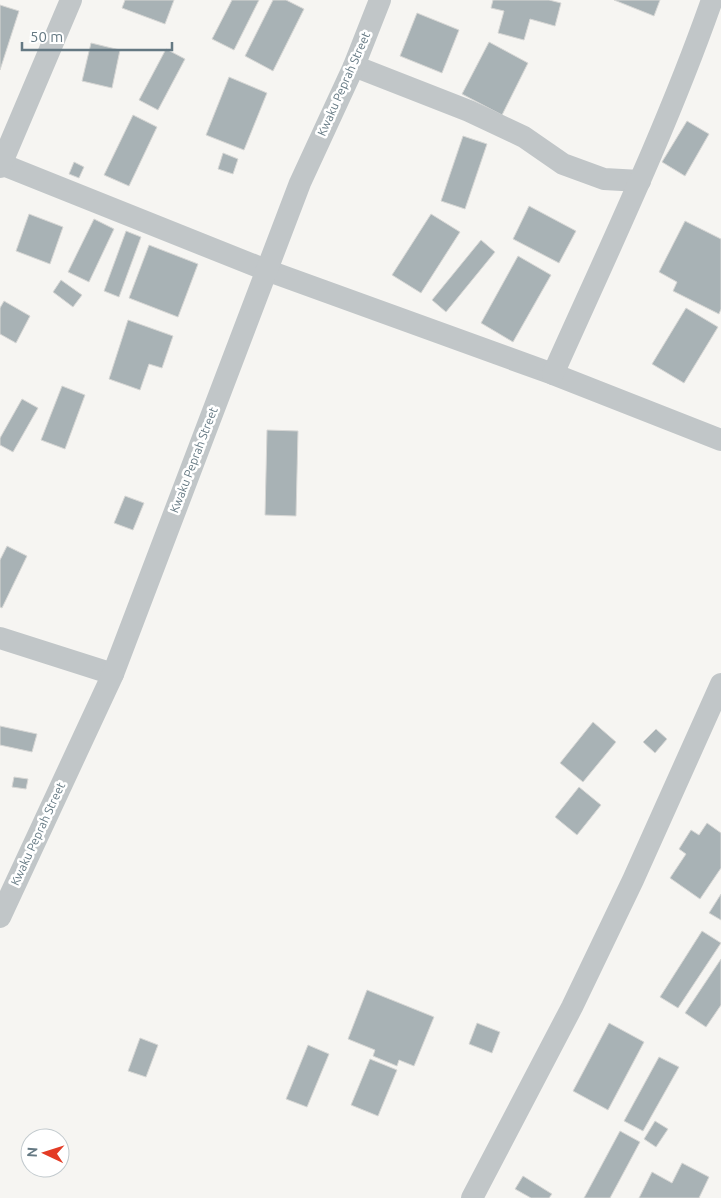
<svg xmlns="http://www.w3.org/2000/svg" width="721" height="1198" viewBox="0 0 721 1198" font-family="Ubuntu,sans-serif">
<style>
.building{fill:#a8b2b5;stroke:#d7d7d5}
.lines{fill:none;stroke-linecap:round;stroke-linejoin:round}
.street{stroke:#c1c6c8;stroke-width:22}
.labels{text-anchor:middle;stroke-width:5;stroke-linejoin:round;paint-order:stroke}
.street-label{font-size:12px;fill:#657983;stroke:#fff}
</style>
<rect width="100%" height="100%" fill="#f6f5f2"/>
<g class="building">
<path d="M125 0H174L165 24 122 8Z"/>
<path d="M232 0H259L234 50 212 39Z"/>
<path d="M273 0H286L304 9 273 71 245 56Z"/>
<path d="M493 0H549L561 3 555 26 530 19 524 40 498 33 504 11 491 8Z"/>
<path d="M614 0H660L654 16Z"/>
<path d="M0 5 19 11 0 70Z"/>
<path d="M417 13 459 30 442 73 400 56Z"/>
<path d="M489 42 528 63 502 115 462 94Z"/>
<path d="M91 43 120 50 112 88 82 81Z"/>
<path d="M166 49 185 59 158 110 139 100Z"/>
<path d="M229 77 267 93 244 150 206 135Z"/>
<path d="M133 115 157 127 129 186 104 175Z"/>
<path d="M687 121 709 134 685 176 662 162Z"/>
<path d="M463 136 487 144 465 209 441 201Z"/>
<path d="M223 153 238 159 233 174 218 169Z"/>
<path d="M74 162 84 167 79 178 69 174Z"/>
<path d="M529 206 576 231 559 263 513 239Z"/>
<path d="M29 214 63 227 50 264 16 251Z"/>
<path d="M431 214 460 232 421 293 392 275Z"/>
<path d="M94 219 114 229 89 282 68 272Z"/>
<path d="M685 221 721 239V309L719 314 673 291 677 282 659 272Z"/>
<path d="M126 231 141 237 119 297 104 291Z"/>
<path d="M481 240 495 252 446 312 432 300Z"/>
<path d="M149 245 198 264 178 317 129 298Z"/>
<path d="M518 256 551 275 513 342 481 323Z"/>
<path d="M61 280 82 295 73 307 53 292Z"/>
<path d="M4 301 30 316 16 343 0 334V308Z"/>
<path d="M686 308 718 327 684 383 652 364Z"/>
<path d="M128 320 173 336 162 368 149 364 140 390 109 379Z"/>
<path d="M62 386 85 395 65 449 41 440Z"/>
<path d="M22 399 38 408 13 452 0 445V438Z"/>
<path d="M267 430 298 431 296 516 265 515Z"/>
<path d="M125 496 144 503 133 530 114 523Z"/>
<path d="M7 546 27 556 2 608 0 607V560Z"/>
<path d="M593 722 616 742 583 782 560 763Z"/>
<path d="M0 726 37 734 32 752 0 745Z"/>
<path d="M656 729 667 739 655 753 643 742Z"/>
<path d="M14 777 28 779 26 789 12 787Z"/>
<path d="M579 787 601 805 577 835 555 817Z"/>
<path d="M707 823 721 833V868L700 899 670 878 686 854 679 849 691 830 699 835Z"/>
<path d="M721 894V920L709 913Z"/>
<path d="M702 931 721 943 678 1008 660 997Z"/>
<path d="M721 959V1005L706 1027 685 1013Z"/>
<path d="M367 990 434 1017 414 1066 399 1060 397 1066 373 1056 375 1050 348 1039Z"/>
<path d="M477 1023 500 1032 492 1053 469 1044Z"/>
<path d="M609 1023 644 1042 608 1110 573 1091Z"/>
<path d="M140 1038 158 1045 146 1077 128 1071Z"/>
<path d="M308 1045 329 1054 307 1107 286 1099Z"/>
<path d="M659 1057 679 1067 643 1131 624 1121Z"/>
<path d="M370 1059 397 1070 378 1116 351 1105Z"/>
<path d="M655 1121 668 1129 656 1147 644 1139Z"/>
<path d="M620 1131 640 1142 610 1198H584Z"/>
<path d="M682 1163 709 1177 699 1198H639L652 1172 672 1183Z"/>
<path d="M523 1176 552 1194 549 1198H531L515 1189Z"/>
</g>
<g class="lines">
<g class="street">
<path d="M354 66 469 111 524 137 563 164 604 179 640 181"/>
<path d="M1 164 266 270 553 374 721 440"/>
<path d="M0 167 71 0"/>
<path d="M553 374C608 251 667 128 712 0"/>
<path d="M0 638 113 674"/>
<path d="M0 917 113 674 300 183 354 66 380 0"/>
<path d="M472 1198 572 1007 633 880 721 684"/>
</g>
</g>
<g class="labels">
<g class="street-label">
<text transform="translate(344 84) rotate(-66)" y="4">Kwaku Peprah Street</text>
<text transform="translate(194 460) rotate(-69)" y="4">Kwaku Peprah Street</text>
<text transform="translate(38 834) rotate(-65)" y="4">Kwaku Peprah Street</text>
</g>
</g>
<g transform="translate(45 1153) rotate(274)"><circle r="24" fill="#ffffff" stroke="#c1c9cd"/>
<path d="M0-4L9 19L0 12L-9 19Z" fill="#e33b25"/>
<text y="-8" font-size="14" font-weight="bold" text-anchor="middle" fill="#657983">N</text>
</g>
<path d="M22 42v8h150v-8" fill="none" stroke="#657983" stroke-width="2.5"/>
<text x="30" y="42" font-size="15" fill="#657983" stroke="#ffffff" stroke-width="4" paint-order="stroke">50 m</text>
</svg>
